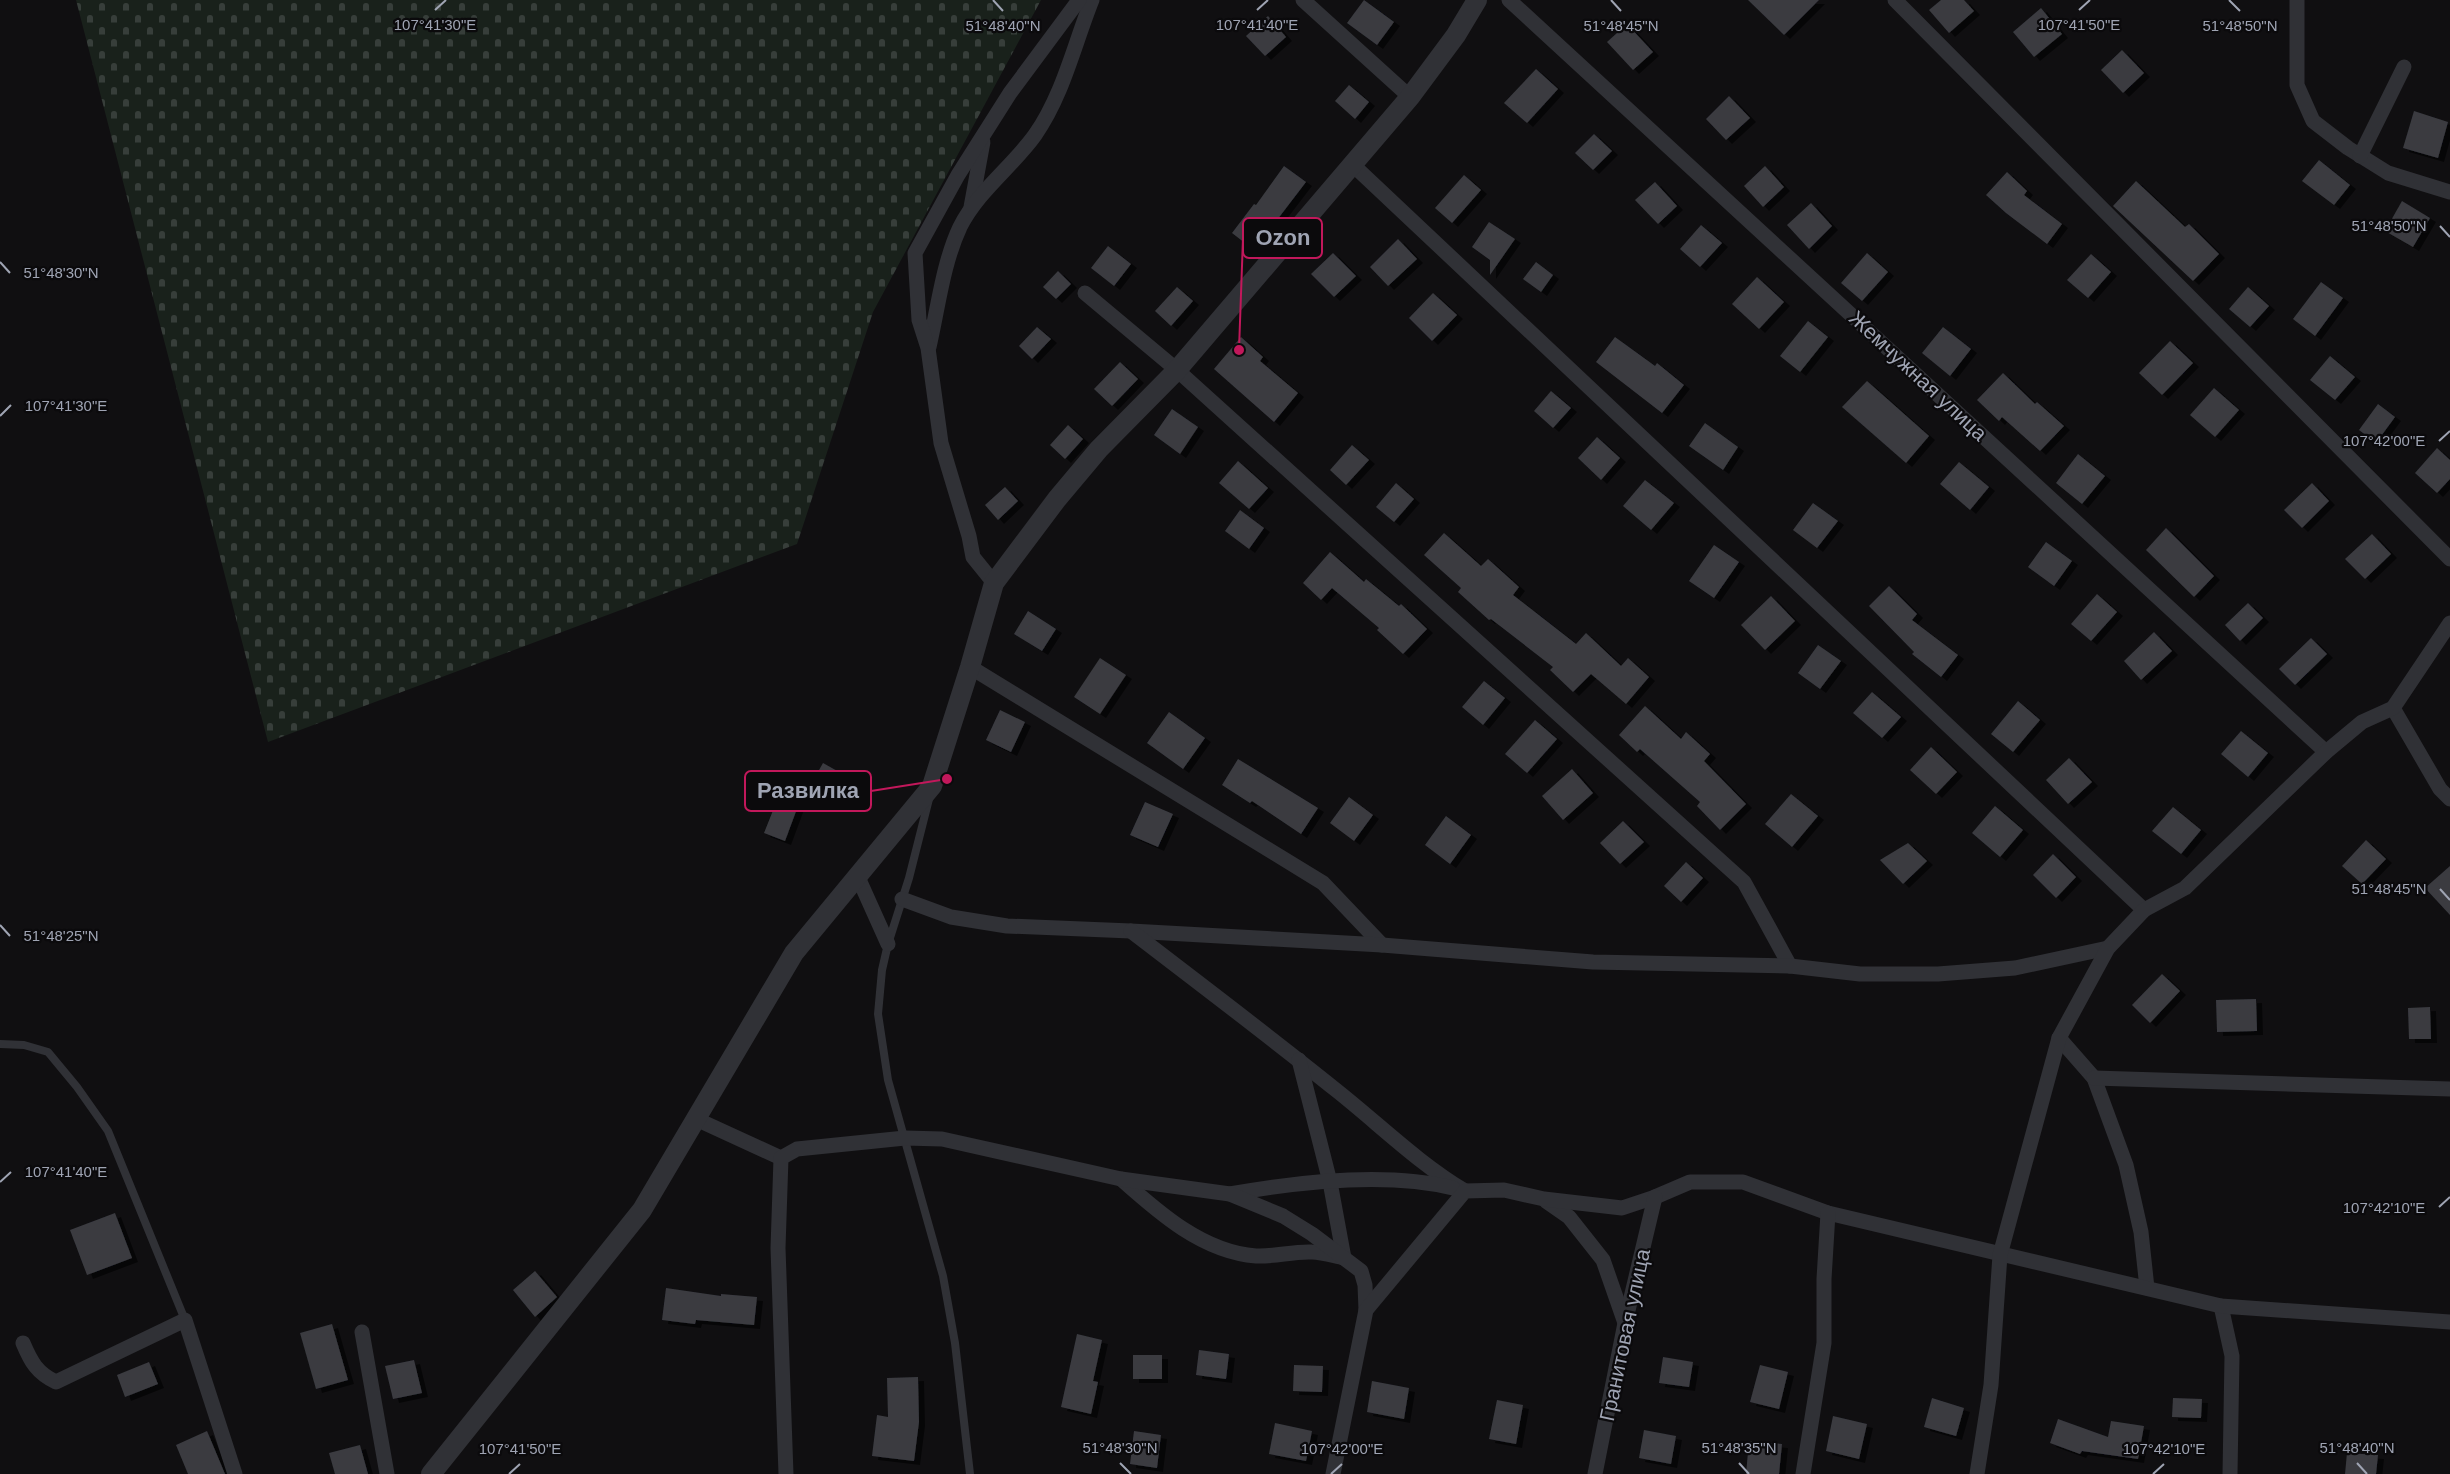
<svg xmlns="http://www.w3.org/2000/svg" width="2450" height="1474" viewBox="0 0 2450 1474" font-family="Helvetica,sans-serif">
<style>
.cemetery{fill:url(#cemetery-stones)}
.building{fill:#3a3b41;filter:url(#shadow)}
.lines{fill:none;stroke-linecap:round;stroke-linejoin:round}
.service{stroke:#303136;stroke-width:8}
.minor{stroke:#303136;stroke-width:15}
.tertiary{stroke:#303136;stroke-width:20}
.ticks{fill:none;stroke:#9fa4b3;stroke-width:2}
.labels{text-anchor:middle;stroke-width:4.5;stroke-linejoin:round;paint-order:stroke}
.street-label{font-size:21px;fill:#9fa4b3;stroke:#0b0a0c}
.ticks-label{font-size:15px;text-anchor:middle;fill:#9fa4b3;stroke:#0b0a0c;stroke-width:4.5;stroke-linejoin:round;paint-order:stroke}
.leader{fill:none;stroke:#c2185b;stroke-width:2}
.callout-dot{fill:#c2185b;stroke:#0b0a0c;stroke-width:2}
.callout{fill:#0b0a0c;stroke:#c2185b;stroke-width:2}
.callout-label{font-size:22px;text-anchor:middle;font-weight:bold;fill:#9fa4b3}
</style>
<defs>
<pattern id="cemetery-stones" width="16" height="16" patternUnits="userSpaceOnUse" patternTransform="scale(1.5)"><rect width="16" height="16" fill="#19211b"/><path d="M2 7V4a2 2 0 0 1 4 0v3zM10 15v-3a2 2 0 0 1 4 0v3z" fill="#373e3a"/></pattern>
<filter id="shadow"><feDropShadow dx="6" dy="4" stdDeviation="0" flood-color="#0009"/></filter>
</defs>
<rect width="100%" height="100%" fill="#100f11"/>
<path class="cemetery" d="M76 0H1041L873 312 797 544 268 742Z"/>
<g class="building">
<path d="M1364 0 1394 22 1377 45 1347 23Z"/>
<path d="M1748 0H1819L1784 35Z"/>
<path d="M1941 0H1964L1974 11 1949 33 1929 10Z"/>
<path d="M2041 8 2062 34 2034 57 2013 32Z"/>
<path d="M1268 16 1286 37 1265 56 1246 36Z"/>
<path d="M1627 24 1653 52 1633 70 1607 42Z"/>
<path d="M2122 50 2144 73 2123 93 2101 70Z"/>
<path d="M1536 69 1558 89 1527 123 1504 103Z"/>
<path d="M1349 85 1369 102 1355 119 1335 101Z"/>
<path d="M1729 96 1750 118 1726 140 1706 119Z"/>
<path d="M2414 111 2448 122 2438 158 2403 148Z"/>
<path d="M1594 134 1612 151 1593 170 1575 153Z"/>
<path d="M2319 160 2350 185 2334 205 2302 181Z"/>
<path d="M1284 166 1306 182 1254 250 1232 233 1254 204 1256 205Z"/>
<path d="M1765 166 1784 187 1763 207 1744 186Z"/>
<path d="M2007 172 2027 191 2024 195 2062 224 2047 244 2006 213 1986 195Z"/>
<path d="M1464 175 1481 190 1452 223 1435 208Z"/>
<path d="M2136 181 2185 227 2189 224 2219 254 2193 281 2113 206Z"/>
<path d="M1655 182 1677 206 1658 224 1635 200Z"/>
<path d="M2402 201 2430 218 2413 247 2385 231Z"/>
<path d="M1811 203 1832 226 1809 249 1787 225Z"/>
<path d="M1489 222 1515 239 1490 275V260L1472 247Z"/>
<path d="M1701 225 1722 243 1700 267 1680 249Z"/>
<path d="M1398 239 1417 259 1388 286 1370 267Z"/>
<path d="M1108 246 1131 264 1114 286 1091 268Z"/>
<path d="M1333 253 1356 276 1334 297 1311 274Z"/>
<path d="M1867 253 1888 272 1862 301 1841 283Z"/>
<path d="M2091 254 2111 272 2088 298 2067 280Z"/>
<path d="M1536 262 1553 275 1541 292 1523 279Z"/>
<path d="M1058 271 1071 284 1056 299 1043 287Z"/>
<path d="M1757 277 1784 302 1759 329 1732 304Z"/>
<path d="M2321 282 2343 298 2315 336 2293 319Z"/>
<path d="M1177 287 1193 301 1171 326 1155 311Z"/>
<path d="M2248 287 2269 306 2250 327 2229 309Z"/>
<path d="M1433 293 1457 315 1432 341 1409 318Z"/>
<path d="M1808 321 1828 337 1800 372 1780 356Z"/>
<path d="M1037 327 1051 339 1032 359 1019 346Z"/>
<path d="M1943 327 1971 349 1950 376 1922 353Z"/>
<path d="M1241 337 1263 357 1260 361 1298 393 1274 422 1214 369Z"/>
<path d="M1615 337 1655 366 1657 363 1684 385 1662 413 1596 362Z"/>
<path d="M2170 341 2193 363 2162 395 2139 373Z"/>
<path d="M2330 356 2355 377 2335 400 2310 380Z"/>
<path d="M1120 362 1138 379 1112 406 1094 389Z"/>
<path d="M2003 373 2035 404 2037 402 2064 426 2040 451 2002 417 1999 421 1977 400Z"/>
<path d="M1867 381 1929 436 1906 463 1842 407Z"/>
<path d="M2214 388 2239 410 2215 437 2190 415Z"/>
<path d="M1551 391 1571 408 1553 428 1534 411Z"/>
<path d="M2378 404 2395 417 2376 443 2359 430Z"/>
<path d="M1172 409 1198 427 1180 454 1154 435Z"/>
<path d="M1705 423 1738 447 1723 470 1689 446Z"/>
<path d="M1068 425 1083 439 1065 459 1050 445Z"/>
<path d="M1597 437 1620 458 1601 480 1578 458Z"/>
<path d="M1352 445 1369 460 1346 485 1330 470Z"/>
<path d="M2437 448 2450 460V479L2437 493 2415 473Z"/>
<path d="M2078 454 2105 476 2082 504 2056 483Z"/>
<path d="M1238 461 1268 488 1249 509 1219 483Z"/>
<path d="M1959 462 1989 487 1970 510 1940 484Z"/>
<path d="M1645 480 1674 503 1651 530 1623 506Z"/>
<path d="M1396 483 1414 499 1394 522 1376 507Z"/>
<path d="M2312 483 2329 501 2302 528 2284 510Z"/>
<path d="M1005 487 1018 501 998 520 985 505Z"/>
<path d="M1813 503 1838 521 1817 548 1793 530Z"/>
<path d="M1240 510 1264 528 1249 549 1225 531Z"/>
<path d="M2166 528 2214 576 2194 597 2146 550Z"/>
<path d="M1444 533 1481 566 1488 559 1519 587 1513 595 1576 644 1586 633 1621 666 1628 658 1649 677 1626 704 1591 674 1573 692 1550 670 1553 667 1491 619 1489 620 1458 592 1461 588 1424 555Z"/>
<path d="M2372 534 2391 554 2365 579 2345 559Z"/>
<path d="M2046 542 2072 561 2054 586 2028 567Z"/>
<path d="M1714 545 1739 562 1714 598 1689 581Z"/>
<path d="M1330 552 1364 582 1366 579 1399 606 1401 604 1427 629 1403 654 1377 630 1379 628 1332 588 1321 600 1303 583Z"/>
<path d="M1889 586 1917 614 1912 620 1958 655 1941 677 1912 654 1914 652 1869 606Z"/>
<path d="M2097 594 2117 612 2091 641 2071 624Z"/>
<path d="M1771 596 1795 621 1765 650 1741 625Z"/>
<path d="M2248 603 2263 618 2240 641 2225 625Z"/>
<path d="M1028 611 1056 629 1042 651 1014 634Z"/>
<path d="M2154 632 2172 651 2141 680 2124 661Z"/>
<path d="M2311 638 2327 654 2295 685 2279 669Z"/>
<path d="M1818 645 1841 661 1820 689 1798 673Z"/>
<path d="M1100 658 1126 675 1100 714 1074 697Z"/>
<path d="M1484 681 1505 698 1483 725 1462 707Z"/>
<path d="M1872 692 1901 717 1882 738 1853 713Z"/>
<path d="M2018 701 2040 720 2013 752 1991 734Z"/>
<path d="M1645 706 1681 739 1686 732 1710 754 1704 761 1746 804 1720 830 1697 806 1700 802 1640 749 1637 752 1619 735Z"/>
<path d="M1000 710 1025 722 1011 752 986 740Z"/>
<path d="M1169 712 1205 738 1183 769 1147 743Z"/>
<path d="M1535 720 1557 739 1527 773 1505 754Z"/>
<path d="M2241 731 2268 753 2248 777 2221 754Z"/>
<path d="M1931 747 1957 772 1936 794 1910 770Z"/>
<path d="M2069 758 2092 782 2068 804 2046 780Z"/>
<path d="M1238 759 1318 808 1301 834 1252 801 1250 803 1222 785Z"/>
<path d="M823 763 848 777 836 800 810 786Z"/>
<path d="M1572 769 1593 793 1563 820 1542 796Z"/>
<path d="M1791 794 1818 816 1792 847 1765 824Z"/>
<path d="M1349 797 1373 815 1354 841 1330 823Z"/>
<path d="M778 798 798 806 785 841 764 833Z"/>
<path d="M1145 802 1173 814 1158 847 1130 835Z"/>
<path d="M1995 806 2023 830 2000 857 1972 833Z"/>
<path d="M2173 807 2201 830 2181 854 2152 831Z"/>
<path d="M1446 816 1471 835 1450 864 1425 845Z"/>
<path d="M1623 821 1644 842 1620 864 1600 843Z"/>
<path d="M2366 840 2386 859 2362 884 2342 866Z"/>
<path d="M1908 843 1927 861 1903 884 1880 860Z"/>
<path d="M2053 854 2076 877 2056 898 2033 875Z"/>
<path d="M1686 862 1703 878 1681 902 1664 886Z"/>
<path d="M2450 866V915L2425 888Z"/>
<path d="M2162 974 2180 991 2150 1023 2132 1005Z"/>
<path d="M2256 999 2257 1031 2217 1032 2216 1000Z"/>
<path d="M2430 1007 2431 1039H2409L2408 1008Z"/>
<path d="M115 1213 132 1258 87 1275 70 1230Z"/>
<path d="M535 1271 557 1297 535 1317 513 1290Z"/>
<path d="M666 1288 721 1296V1294L757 1297 754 1325 696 1320 695 1324 662 1320Z"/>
<path d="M332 1324 348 1380 316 1389 300 1333Z"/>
<path d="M1077 1334 1102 1340 1093 1381 1098 1382 1091 1414 1061 1407Z"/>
<path d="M1199 1350 1229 1354 1226 1379 1196 1375Z"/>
<rect x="1133" y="1355" width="29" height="24"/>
<path d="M1663 1357 1693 1362 1689 1387 1659 1383Z"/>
<path d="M414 1360 422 1393 393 1399 385 1366Z"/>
<path d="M149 1362 158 1384 125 1397 117 1375Z"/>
<path d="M1294 1365 1323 1366 1322 1392 1293 1391Z"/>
<path d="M1760 1365 1788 1372 1779 1409 1750 1402Z"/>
<path d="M918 1377 919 1422 914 1461 872 1456 877 1415 888 1417 887 1378Z"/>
<path d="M1372 1381 1409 1388 1404 1419 1367 1412Z"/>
<path d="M1932 1398 1964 1408 1956 1436 1924 1427Z"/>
<path d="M2173 1398 2202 1399 2201 1418 2172 1417Z"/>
<path d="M1497 1400 1523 1405 1516 1444 1489 1439Z"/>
<path d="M1833 1416 1867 1424 1859 1459 1826 1451Z"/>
<path d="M2058 1419 2108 1437 2111 1421 2144 1426 2138 1459 2082 1451 2080 1454 2050 1443Z"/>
<path d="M1275 1423 1312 1431 1306 1461 1269 1454Z"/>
<path d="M1644 1430 1676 1436 1671 1464 1639 1458Z"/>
<path d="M207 1431 225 1474H188L176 1445Z"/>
<path d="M1134 1431 1161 1435 1157 1468 1130 1464Z"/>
<path d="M1749 1441 1782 1444 1779 1474H1746Z"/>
<path d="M360 1445 368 1474H335L329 1453Z"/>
<path d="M2347 1453 2378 1455 2376 1474H2345Z"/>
</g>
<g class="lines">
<g class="service">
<path d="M929 799 909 878 888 944 882 970 878 1014 888 1080 943 1276 955 1343 970 1474"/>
<path d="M0 1044 24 1045 48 1052 77 1087 108 1131 185 1320"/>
</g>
<g class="minor">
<path d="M1303 0 1410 97"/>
<path d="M1509 0 2326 752"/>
<path d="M1895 0 2450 559"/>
<path d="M2297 0V85L2313 121 2348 148 2388 173 2450 192"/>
<path d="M2360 156 2404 67"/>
<path d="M1353 165 2144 910"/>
<path d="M971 207 983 142"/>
<path d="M1085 293 1177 370 1744 882 1790 966"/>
<path d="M929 347C938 308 943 263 960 227 978 191 1012 167 1035 135 1063 95 1074 45 1092 0"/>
<path d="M994 583 973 557 969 536 941 443 928 348 919 320 915 253 958 175 1010 93 1079 0"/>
<path d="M970 667 1323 883 1382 945"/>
<path d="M2393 708 2440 789 2450 799"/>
<path d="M857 875 888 944"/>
<path d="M902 899 951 917 1007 926 1131 931 1382 945 1593 962 1790 966 1860 974H1938L2015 968 2108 948"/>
<path d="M1131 931C1200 984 1269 1036 1336 1090 1379 1124 1418 1163 1465 1191"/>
<path d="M2059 1038 2094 1078 2126 1165 2141 1232 2147 1288"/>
<path d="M2094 1078 2450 1089"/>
<path d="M696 1119 781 1158"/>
<path d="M1121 1179C1159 1213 1203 1252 1256 1256 1275 1257 1293 1251 1312 1252 1322 1252 1334 1256 1344 1258L1330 1182 1299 1060"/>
<path d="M1230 1194C1297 1182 1387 1172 1453 1188"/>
<path d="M1546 1201 1569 1217 1603 1260 1625 1323"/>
<path d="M2221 1306 2232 1356 2230 1474"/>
<path d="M362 1332 387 1474"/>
<path d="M23 1343C31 1362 37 1373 56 1382L185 1320 235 1474"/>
<path d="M786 1474 778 1248 781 1158 797 1149 905 1138 942 1139 1121 1179 1230 1194 1283 1216 1312 1234 1361 1271 1365 1285 1366 1310"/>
<path d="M1333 1474 1366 1310 1465 1191 1504 1190 1544 1199 1622 1208 1655 1197 1690 1182H1743L1828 1213 2221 1306 2450 1322"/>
<path d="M1595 1474 1625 1323 1655 1197"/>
<path d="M1803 1474 1824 1343V1279L1828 1213"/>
<path d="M1977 1474 1991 1385 2000 1255 2059 1038 2108 948 2144 910 2185 888 2326 752 2362 722 2393 708 2450 623"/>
</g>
<path class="tertiary" d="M431 1474 642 1210 794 953 932 786 970 667 994 583 1057 499 1099 449 1177 370 1410 97 1456 35 1477 0"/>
</g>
<path class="ticks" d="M993 0 1003 11M1611 0 1621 11M2229 0 2240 11M435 10 446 0M1257 10 1268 0M2079 10 2090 0M2440 226 2450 237M0 262 10 273M0 416 11 405M2439 441 2450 431M2440 889 2450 900M0 925 10 936M0 1182 11 1172M2439 1207 2450 1197M1120 1463 1131 1474M1739 1463 1749 1474M2357 1463 2367 1474M509 1474 520 1464M1331 1474 1342 1464M2153 1474 2164 1464"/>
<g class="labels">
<g class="street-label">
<text transform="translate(1918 376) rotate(43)" y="7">Жемчужная улица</text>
<text transform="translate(1625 1335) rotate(-78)" y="7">Гранитовая улица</text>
</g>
</g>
<g class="ticks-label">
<text x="435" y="30">107°41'30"E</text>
<text x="1257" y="30">107°41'40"E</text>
<text x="2079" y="30">107°41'50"E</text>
<text x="1003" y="31">51°48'40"N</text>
<text x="1621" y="31">51°48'45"N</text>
<text x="2240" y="31">51°48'50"N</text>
<text x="2389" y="231">51°48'50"N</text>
<text x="61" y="278">51°48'30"N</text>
<text x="66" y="411">107°41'30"E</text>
<text x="2384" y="446">107°42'00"E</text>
<text x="2389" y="894">51°48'45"N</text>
<text x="61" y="941">51°48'25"N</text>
<text x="66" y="1177">107°41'40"E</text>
<text x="2384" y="1213">107°42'10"E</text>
<text x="1120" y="1453">51°48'30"N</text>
<text x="1739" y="1453">51°48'35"N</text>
<text x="2357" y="1453">51°48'40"N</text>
<text x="520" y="1454">107°41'50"E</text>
<text x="1342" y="1454">107°42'00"E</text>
<text x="2164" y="1454">107°42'10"E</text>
</g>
<path class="leader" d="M1239 350L1243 238M947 779L871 791"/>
<g class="callout-dot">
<circle cx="1239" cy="350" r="6"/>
<circle cx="947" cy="779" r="6"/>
</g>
<g class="callout">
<rect x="1243" y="218" width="79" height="40" rx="6"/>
<rect x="745" y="771" width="126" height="40" rx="6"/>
</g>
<g class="callout-label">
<text x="1283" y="245">Ozon</text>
<text x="808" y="798">Развилка</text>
</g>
</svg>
